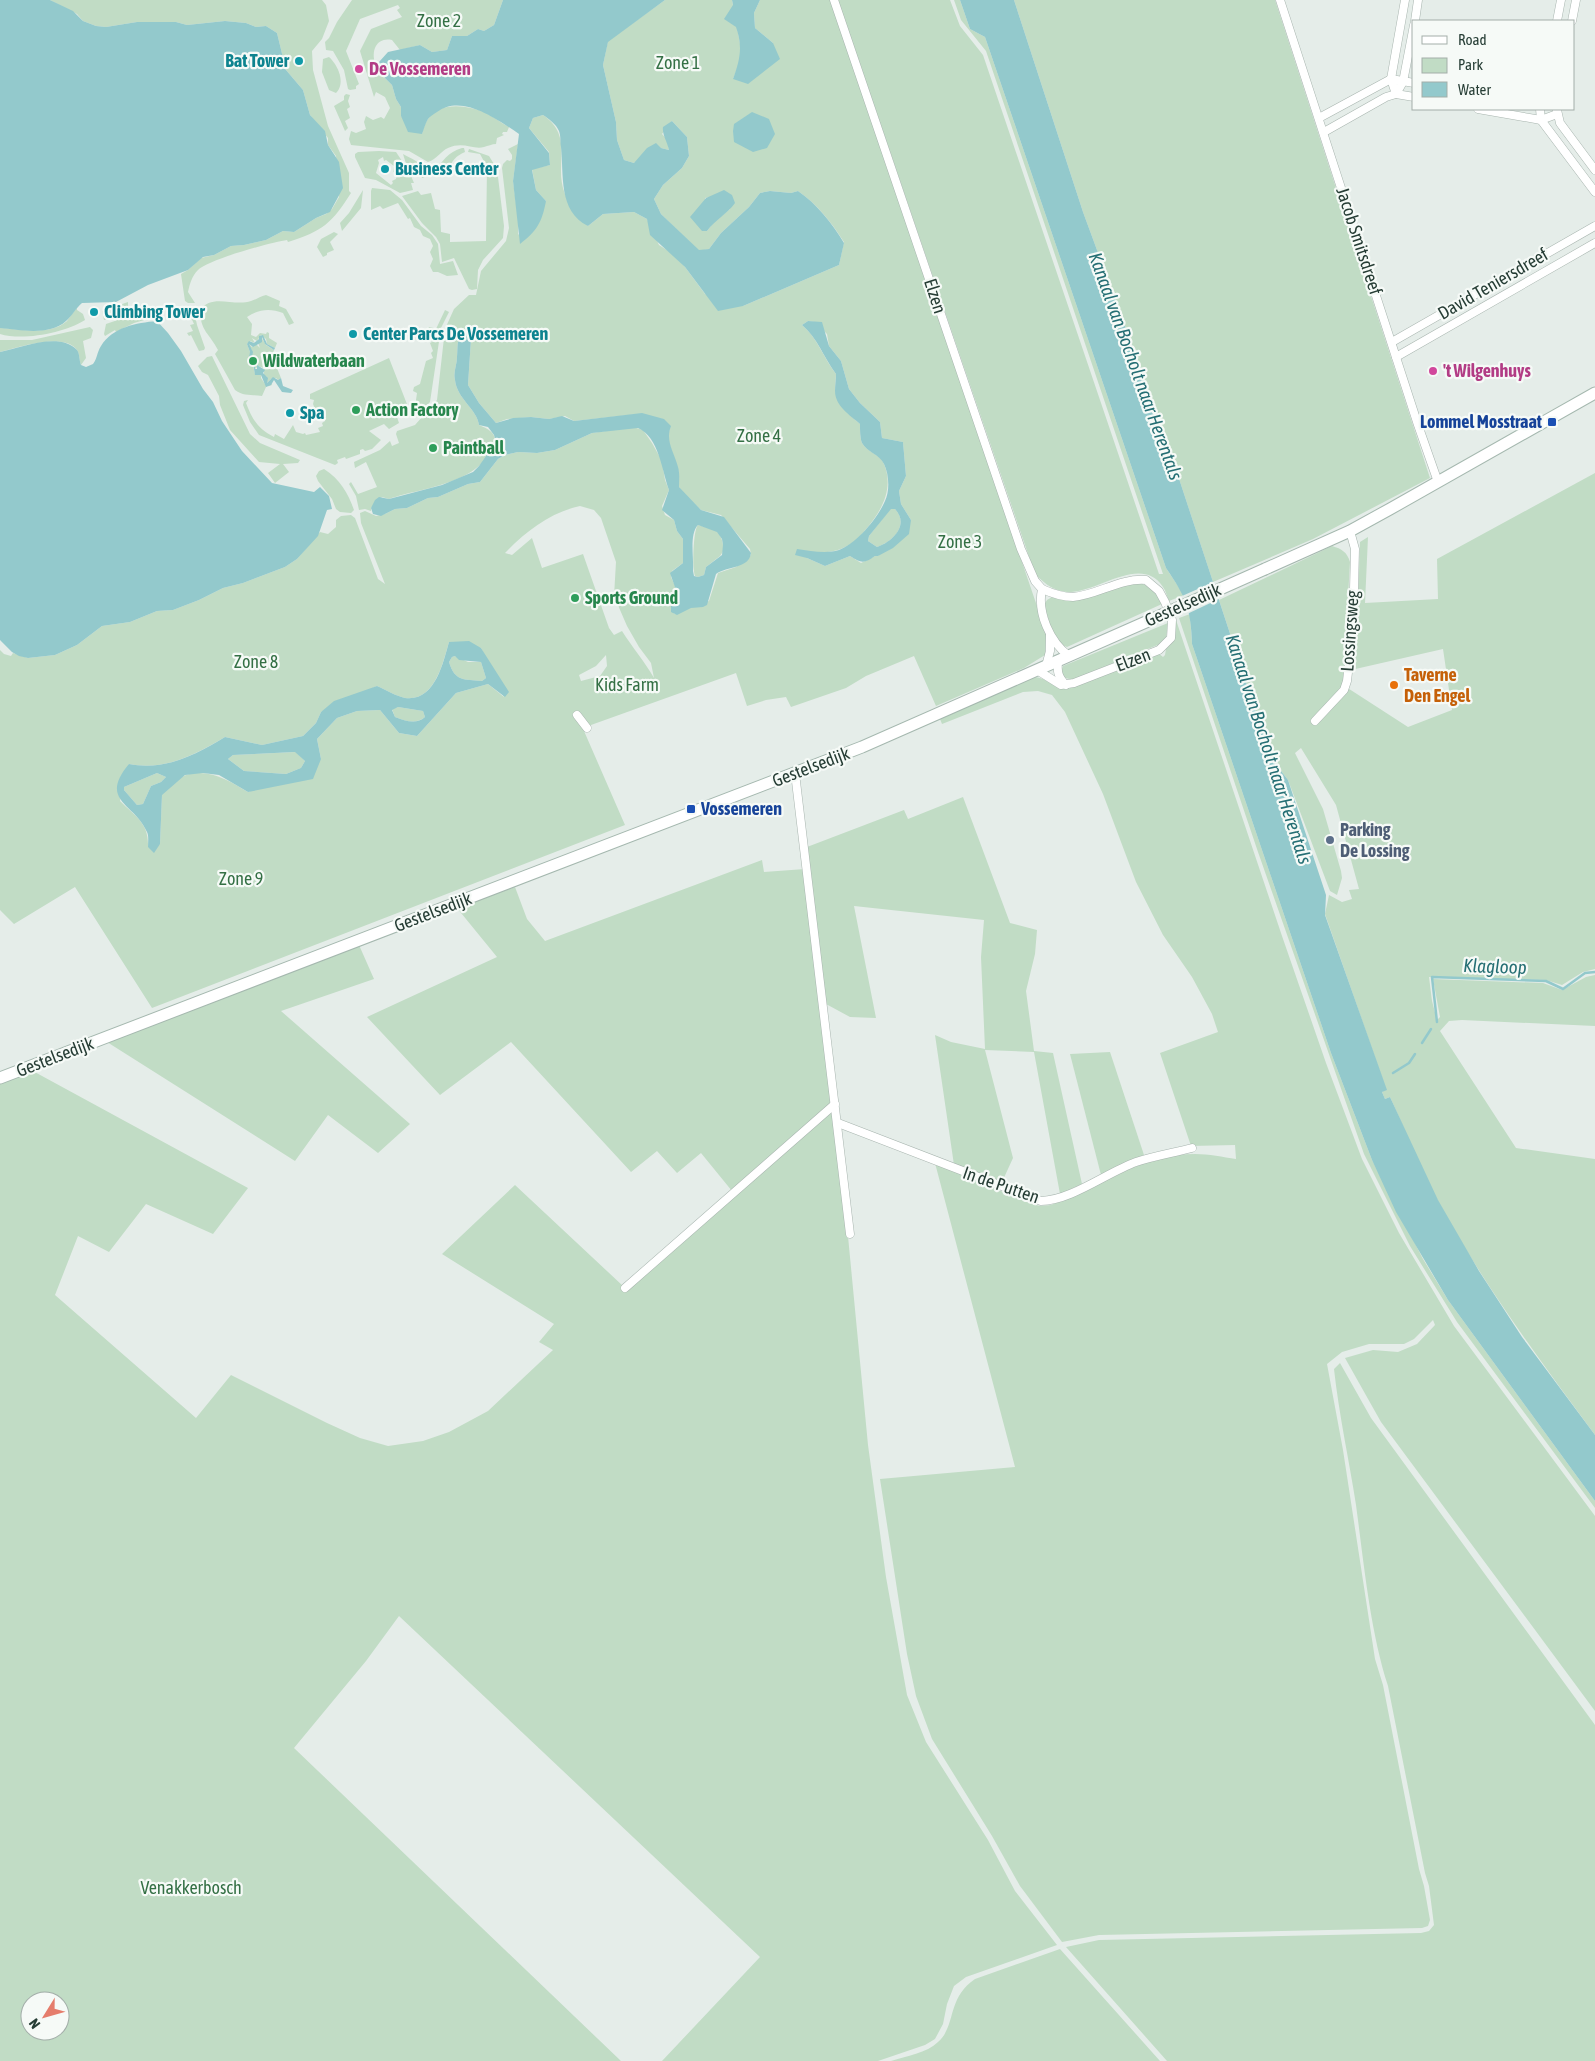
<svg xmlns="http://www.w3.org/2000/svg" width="1595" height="2061" viewBox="0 0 1595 2061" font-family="'Asap Condensed',sans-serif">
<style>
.green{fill:#c1dcc5;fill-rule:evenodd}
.water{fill:#93c9cc;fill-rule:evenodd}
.pier{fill:#e5ede9}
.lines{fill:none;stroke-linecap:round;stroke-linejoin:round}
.stream{stroke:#93c9cc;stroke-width:2.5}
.street-casing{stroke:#a8b5af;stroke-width:9}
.secondary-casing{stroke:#a5b8af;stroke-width:13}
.street{stroke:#fff;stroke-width:8}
.secondary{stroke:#fff;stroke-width:11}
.secondary-bridge-casing{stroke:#a5b8af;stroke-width:13;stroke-linecap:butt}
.secondary-bridge{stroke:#fff;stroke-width:11}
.culture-dot{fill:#0f9aa8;stroke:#f6faf7;stroke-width:2}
.hotel-dot{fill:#d1479c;stroke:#f6faf7;stroke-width:2}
.leisure-dot{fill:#2e9e5b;stroke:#f6faf7;stroke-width:2}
.transit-dot{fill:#1a4fb4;stroke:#f6faf7;stroke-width:2}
.food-dot{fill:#e8710a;stroke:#f6faf7;stroke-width:2}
.service-dot{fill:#5c6f8a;stroke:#f6faf7;stroke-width:2}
.labels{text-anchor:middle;stroke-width:4.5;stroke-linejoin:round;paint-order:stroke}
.park-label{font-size:18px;fill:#347045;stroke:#f6faf7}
.culture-label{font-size:18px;font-weight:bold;fill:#0d838f;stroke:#f6faf7;text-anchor:start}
.hotel-label{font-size:18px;font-weight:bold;fill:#b23c85;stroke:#f6faf7;text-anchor:start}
.street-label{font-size:18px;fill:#263d35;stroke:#f6faf7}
.leisure-label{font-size:18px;font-weight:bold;fill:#27864d;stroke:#f6faf7;text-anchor:start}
.transit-label{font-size:18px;font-weight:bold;fill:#164399;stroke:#f6faf7;text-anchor:end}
.food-label{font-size:18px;font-weight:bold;fill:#c56008;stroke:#f6faf7;text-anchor:start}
.service-label{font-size:18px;font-weight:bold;fill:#4e5e75;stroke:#f6faf7;text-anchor:start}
.water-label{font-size:19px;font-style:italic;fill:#256f74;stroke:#f6faf7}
</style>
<rect width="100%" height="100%" fill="#e5ede9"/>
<g class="green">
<path d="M50 0H322L326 5 329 21 322 39 312 51 313 70 328 126 349 173V191L351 193C332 223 323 231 288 242L287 240C272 242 207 260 198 270 192 276 190 283 188 292L195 303H188L185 301 181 274 188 270 201 258 214 255 231 246 244 245 266 240 283 231 294 232 316 218 326 214 332 209 339 197 336 156 328 145V138L310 115 303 90 286 70 277 33 266 26 256 27 246 23 225 21 187 25 176 22H137L106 27 96 26 83 21 77 14Z"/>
<path d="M352 0H503L494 25 484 31 478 29 467 36H452L447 50 432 52 420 45 400 50 392 40C377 37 371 50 375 63L379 62 380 73 392 85 396 99 401 107V116L422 134C423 129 425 123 428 119 439 101 469 105 486 113 494 117 501 123 509 127L507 132H503L502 134 504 135 497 138 496 144C492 144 488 146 484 147 473 150 463 141 448 148 441 151 437 159 428 162L409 151 351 145 349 139 351 131 356 133 366 129 364 122 366 116 373 120 381 117 384 119 390 108 385 97 376 92 374 97 360 51 371 29 402 17 397 10 400 8 398 5 360 19 346 51 359 84 356 86V89L350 90 348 89 344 70 333 51 326 50 325 42 329 38 337 22Z"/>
<path d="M665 0H732L741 49V59L733 79 773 43 755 28 754 13 760 0H830L1038 609 1046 635 1045 655 1024 668 936 706 914 656 866 676 846 688 791 707 786 697 766 700 747 706 736 673 591 725 584 731 625 825 152 1008 75 887 14 924 0 910V650L4 654 11 656 13 653 28 658 55 655 77 645 102 626 130 622 157 611 173 610 199 600 223 588 243 583 285 567 297 559 320 532 328 534 336 527V520L341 516 351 515 355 518 378 579 385 584 361 523 360 513 365 511 376 516 385 514 395 509 407 508 428 498 438 497 468 484 480 482 498 459 505 455 518 452 537 453 555 450 592 433 633 427 643 430 652 443 662 461 665 480 669 490 662 506 665 515 674 520 677 531 683 539V563L672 571 671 577 676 588 672 595 674 614 709 601 718 573 736 567 751 555 750 549 721 515 701 510 682 492 679 487V473L668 440V433L670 429 662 419 639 414 574 421 565 416 549 419 531 417 507 419 496 423 479 403 468 385 471 339 469 335 464 331C456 339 458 346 457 357 457 365 453 372 455 380 457 399 477 409 479 425 488 429 494 431 496 442 479 485 427 486 389 499L382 497 371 508V511L365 509 359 510 356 496 349 484 351 482 358 494 377 487 366 462 355 468 354 462 380 450 390 441 392 446 399 443 396 434 397 431 415 425 437 400 445 329 454 309 469 295H476L481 271 506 241 509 228 502 168 503 164 507 160 510 161 512 159V155L508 149 518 144 513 181 518 218V235L546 201 536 190 532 169 550 165 549 152 529 128 533 118 543 115C575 137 553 165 565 194 569 205 581 216 588 226L603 214 634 212 647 219 659 245 673 254 685 267 705 294 743 306 839 265 844 242C832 223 817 204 798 191L791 193 770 191 760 193 749 207 721 233 709 249 699 251 661 214 654 199 663 185 682 168 689 156 687 137 672 121 662 134 667 139 669 150 661 148 634 163 624 160 617 140 616 122 603 65 608 41ZM710 197 730 209 714 222 707 231 705 198ZM808 321 815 322 827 334 829 346 841 361 849 389 860 403 880 422 882 438 903 442 906 476 899 491 901 504 911 520 878 556H875L861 563 850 556 825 566 807 558C823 550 833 554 847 546 856 542 861 535 867 528 882 510 894 488 884 464 880 454 867 452 862 443 860 438 860 430 860 424L853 418 835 392 836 374C824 359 817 337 802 325ZM580 506 594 510 601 518 616 562 614 596 627 626 639 647 651 663 654 678C645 662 632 647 622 631L614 635 609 628 583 554 542 568 532 538 512 555 505 553C525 532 551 512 580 506ZM449 642 481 648 504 697 488 684 456 693 417 736 399 733 380 710 357 711 337 718 317 739 321 759 248 792C229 781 210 768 186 775 178 778 168 789 162 794L160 844 148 847C149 823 136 817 120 801L129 764C165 771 194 755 225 737L262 745 303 736 316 723 321 712 377 686C386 690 396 696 405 698 435 702 443 662 449 642ZM606 655 607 666 600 676 581 681 579 675 596 666Z"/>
<path d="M838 0H950L960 26 983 55 1159 574H1163L986 51 961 20 954 0H960L970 29 985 37 1166 568 1184 595 1169 601C1167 597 1166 591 1163 587 1139 551 1091 600 1061 591 1050 588 1043 582 1035 574Z"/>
<path d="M1014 0H1275L1430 478 1313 539 1213 582 1161 424 1083 212Z"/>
<path d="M329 57C338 65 346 83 336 93L329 90 322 72 323 59Z"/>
<path d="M346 94 350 95 348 101 350 107 347 109 350 118 345 121 348 128 345 131 334 106 344 100V96Z"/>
<path d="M462 148H464L465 152C456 156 451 161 449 170L447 171V175L437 176 435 172C442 161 448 152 462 148Z"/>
<path d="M469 149 489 156 497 169 504 226 503 238 483 260 478 270 477 289 472 290 469 289 454 258 442 262 440 244 436 237 422 223 402 196 418 191 421 195 431 193 435 209 440 210 441 232 450 234V242L486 241 487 167 480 154 468 152Z"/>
<path d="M379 151 396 152 408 170 403 154C412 159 427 165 428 176L422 178 420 172H414L411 176 414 183H411L413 190 400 193 376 180 365 178 355 157V154L358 152ZM383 157 384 161 386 160 394 166 393 172 397 173 396 179 392 181 393 183 391 185 376 173 379 163 378 160Z"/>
<path d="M372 188 390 190 402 200 421 226 432 235 438 244 440 264 453 261 458 275 447 276 438 272H433L430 266 433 259 430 252 433 246 430 239 423 236 420 230 414 227 410 218 408 219 398 203 383 209 380 206 371 210V191Z"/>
<path d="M363 190 361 208 342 231 340 223 349 213Z"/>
<path d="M334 232 338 234 330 242 334 250 327 253V255L323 257 317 247 321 239Z"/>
<path d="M266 295 280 301 279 306 286 309 294 323 289 325 283 313C270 308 259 309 247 317L252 324 251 335 256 337 260 333 266 334 267 332 269 333V338L277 343 275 348 267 344 266 339 261 335 257 341 252 338 255 343 250 341 247 344 250 352 255 374 261 375V378L267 387 271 383 272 385 266 387 262 396C252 394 244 397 235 390L215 354 218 350C210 334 200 331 200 310 212 293 234 307 251 301 256 300 260 296 266 295Z"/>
<path d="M128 302V310L118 316 104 320 102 311Z"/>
<path d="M190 307 194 310 197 325 205 348 204 350 199 351 191 335 189 336 187 333 193 331 190 325 194 324 188 311Z"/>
<path d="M77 308V310L83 314 85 320C64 333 23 341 0 334V328C21 329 50 336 67 321 70 317 73 312 77 308Z"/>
<path d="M153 308 158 309V316L134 323 116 332 115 330 105 336 104 334 106 324Z"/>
<path d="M445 310 449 312 441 328 430 402 419 413 415 407 417 393 413 391 414 387 420 384 426 361 433 358 431 353 433 351 430 343 432 342 430 338H428L424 330 430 327 436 329Z"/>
<path d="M90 327 93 330 91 338 83 341 86 358 81 365C79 361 80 354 77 350 64 332 17 348 0 352V340H32Z"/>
<path d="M261 337 266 345 274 350 272 356 281 378 278 380 276 378 271 379 267 383V377L264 376V368L258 366 255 369V361L252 358V350L249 346V344L252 347 256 344 260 348 258 343Z"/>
<path d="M212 356 250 434 260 443 300 460 298 463 283 464 289 472 275 483 268 473 280 464 259 462 230 430 220 405 219 396 208 375 202 372 198 366 207 357Z"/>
<path d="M389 358 412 417H408L403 406 395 411 399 423 389 429 384 424 369 431 381 440 372 449 365 451 363 449 360 450V454L346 459 345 457 337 460 338 463 335 465 259 435 250 422 243 405 244 401 248 400 246 403C252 419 258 429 274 437L275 434 284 439 293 425 296 432 303 434 305 433 306 435 320 432 318 428 323 426 322 423 325 421 321 412 316 411 313 404 314 400 310 399V394Z"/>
<path d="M324 469C340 479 348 493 354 510L351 513 340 512 336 509 332 499 318 481 316 476 319 471Z"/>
<path d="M1595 473V969L1583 972 1562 985 1546 980 1429 977 1432 1001 1437 1020 1440 1017 1433 979 1543 983 1562 990 1586 977 1595 975V1026L1462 1020 1449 1021 1440 1031 1516 1148 1595 1159V1435C1539 1359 1483 1284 1438 1201 1420 1167 1406 1132 1390 1097L1385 1099 1382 1092 1386 1089 1325 914 1329 895 1342 902 1352 899 1349 890 1359 889 1336 805 1301 748 1295 753 1323 809 1341 871 1342 878 1337 895 1330 891 1288 780 1271 758 1219 600 1332 546C1342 549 1347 552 1350 562L1343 685 1408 727 1452 710 1443 649 1351 670 1358 603 1360 542 1368 537 1365 603 1438 599 1437 559Z"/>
<path d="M890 509H895C910 525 892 542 877 547L868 541 869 536Z"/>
<path d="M698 525 715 530 719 533 722 540 724 550 720 556 706 567 704 575 698 577 695 576C692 569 693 530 698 525Z"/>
<path d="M1137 582C1151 586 1156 592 1162 604L1067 647C1052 641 1049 619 1044 605L1047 600 1052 597C1058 598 1065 601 1071 601 1092 600 1115 585 1137 582Z"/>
<path d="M1190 614 1192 644 1331 1053 1372 1160 1423 1259 1448 1300 1595 1501V1508L1457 1322 1410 1246 1364 1154 1258 852 1184 633 1179 618Z"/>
<path d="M1176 620 1282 936 1326 1063 1362 1159 1399 1233 1454 1326 1595 1516V1711L1381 1422 1345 1358 1373 1350 1398 1352 1417 1344 1435 1325 1433 1320 1414 1339 1404 1344H1369L1342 1352 1327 1364 1343 1450 1375 1659 1383 1685 1419 1869 1424 1886 1430 1920 1428 1926 1422 1928 1099 1935 1062 1942 1020 1886 992 1836 932 1739 916 1696 907 1654 880 1479 1015 1467 935 1163 1029 1203 1040 1206 1051 1205C1097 1186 1144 1154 1195 1154 1209 1154 1223 1157 1236 1159L1235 1145 1191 1146 1160 1053 1218 1032 1212 1014 1192 977 1163 935 1136 882 1103 794 1065 712 1052 695 1038 691 1023 692 942 724 940 719 1035 677C1047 678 1055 689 1068 689L1158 653 1163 657 1165 655 1166 649 1174 640Z"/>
<path d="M1168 623 1166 639 1160 644 1072 680 1063 677 1061 672 1063 666Z"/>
<path d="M455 656 468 662H481L486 678 482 681C464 679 455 682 449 662L452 657Z"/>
<path d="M398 707 423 711 425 717C415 725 406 721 395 717L392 709Z"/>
<path d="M296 752 305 761 301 768 286 774 244 771 228 759 233 755Z"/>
<path d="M157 773 166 777 161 782 151 786 143 804 137 805 124 790V787Z"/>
<path d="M963 797 1010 923 1037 930 1035 954 1026 991 1034 1051 1053 1053 1082 1184 1060 1194 1034 1052 985 1050 1013 1158 1002 1182 954 1165 935 1035 951 1042 985 1049 981 957 984 920 854 906 876 1018 850 1017 826 1004 807 847 904 810 908 819Z"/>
<path d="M762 860 764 872 805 869 833 1100 828 1107 732 1191 701 1153 677 1173 657 1151 631 1172 511 1042 440 1095 367 1017 497 957 457 908 515 887 527 919 545 941Z"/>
<path d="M359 945 374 979 281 1011 410 1124 378 1153 328 1115 295 1161 107 1042Z"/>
<path d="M1110 1052 1144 1155 1101 1175 1070 1054Z"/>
<path d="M31 1070 248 1188 213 1234 146 1204 109 1252 78 1236 55 1295 196 1418 231 1375 327 1423 360 1438 388 1446 423 1441 449 1432 488 1411 553 1350 539 1342 554 1324 442 1254 515 1185 623 1286 832 1110 843 1184 868 1445 886 1577 907 1695 926 1742 988 1840 1015 1891 1057 1945 966 1977 954 1986 947 2004 943 2024 935 2039 925 2045 878 2061H662L760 1957 399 1616 366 1661 294 1748 621 2061H0V1083ZM30 2001H60V2031H30Z"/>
<path d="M1340 1363 1371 1418 1595 1725V2061H1167L1066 1947 1099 1940 1421 1933 1429 1931 1434 1925 1429 1886 1425 1873 1388 1686C1370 1630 1364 1564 1356 1505 1349 1460 1339 1415 1334 1369Z"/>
<path d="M1060 1949 1160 2061H891C906 2056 927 2053 938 2042 957 2025 946 1999 975 1979Z"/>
</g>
<g class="water">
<path d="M0 0H50L73 11 83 21 96 26 106 27 137 22H176L187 25 225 21 246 23 256 27 266 26 277 33 286 70 303 90 310 115 325 131 328 145 339 162 343 188 330 212 316 218 294 232 283 231 266 240 244 245 231 246 214 255 203 257 188 270 148 285 116 302 82 303C76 308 72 316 66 321 50 336 20 330 0 328Z"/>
<path d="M503 0H665L608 42 603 65 616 122 617 140 624 160 634 163 647 148 656 143 661 148 669 150C667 141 662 135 663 127L672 121 687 137 689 156 682 168 663 185 654 199 661 214 699 250 709 249 721 233 749 207 760 193 770 191 791 193 798 191C817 204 832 223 844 243L839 265 743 306 718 311 685 267 650 235 647 219 634 212 603 214 588 226C558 211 564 175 561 147 560 142 561 136 559 131 556 124 549 119 543 115L533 118 529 128 549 153 550 165 532 170 536 190 546 201C542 222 537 231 520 244L513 181 519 134C498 120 462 93 437 112 434 114 430 116 428 119 425 124 424 129 422 134L408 132 401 116V107L396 99 392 85 380 73 379 62 388 52 420 45 432 52 447 50 452 36H467L478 29 484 31 494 25Z"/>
<path d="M732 0H760L754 13 755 28 773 43 780 59 748 84 733 79C740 60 743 47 736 27L724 19 733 5Z"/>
<path d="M960 0H1014L1083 212 1161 424 1271 758 1288 780 1326 895 1325 915 1387 1090 1382 1092 1385 1099 1390 1097 1438 1200 1479 1271 1522 1337 1595 1435V1501L1448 1300 1396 1212 1372 1160 1331 1053 1192 644C1191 609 1186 597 1166 568L985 37 970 29Z"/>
<path d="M752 112 769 119 775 134 767 148 753 152 734 142 733 131 734 124Z"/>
<path d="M724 190 732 195 735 203C727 214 715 220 707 231H702L690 217 706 198Z"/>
<path d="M157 321 168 333 181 351 203 389 213 402 222 421 242 451 272 483 314 492 320 487 329 496 332 509 327 510 318 536 297 559 285 567 243 583 223 588 199 600 173 610 157 611 130 622 102 626 77 645 55 655 28 658 19 656 12 652 0 640V352C20 348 60 331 77 350 80 354 79 360 81 365L86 367 93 364C97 359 97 352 101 346 113 327 136 323 157 321Z"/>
<path d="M808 321 822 322 829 346 841 361 849 389 860 403 880 422 882 438 903 442 906 476 899 491 901 504 911 520 909 534 893 548 878 556H875C864 564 861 563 850 556L825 566 807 558 795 555 797 549C811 551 826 554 839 550 856 544 878 518 885 501 890 491 889 474 884 464 879 454 867 452 862 443 860 438 860 430 860 424 850 415 835 406 835 391 835 385 836 380 836 374 824 358 817 337 802 325ZM891 509H895C910 525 892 542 877 547L868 541 869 536Z"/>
<path d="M464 331 469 335 471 339 468 385 479 403 496 423 513 418 531 417 549 419 562 416 574 421 642 413 664 419 671 426C665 441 674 452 678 467 680 474 679 481 679 487L701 510 724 517 751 553C749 569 727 566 716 574L707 605 703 607 691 608 677 615 671 612V598L676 590 670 573 683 563V539L677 531 674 520 662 510 669 490C662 471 659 437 638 428L592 433 555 450 537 453 518 452 505 455 498 459 480 482 468 484 438 497 428 498 407 508 395 509 381 516 373 514 371 508 375 500 379 497 389 499 442 485 473 472 479 466 496 442 494 435 488 427 479 425C477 409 457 399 455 380 453 372 457 365 457 357 458 346 456 339 464 331ZM698 525 717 532 722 539 723 545 722 555 706 567 704 575 698 577 694 576 693 571C694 558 689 534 698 525Z"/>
<path d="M263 335 267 344 275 348 274 350 265 344 262 337V342L253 347 249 344 253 352 252 357 255 361V369H257V365L265 370 263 373 268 378 267 383 273 377 278 380 281 378 283 386 293 390 291 393 282 392 274 380 271 385 266 387 261 375H255L253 363 249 358 250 352 247 344 249 341 254 343 259 339V336Z"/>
<path d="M469 641 481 648 509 692 505 697 488 684 456 693 417 736 399 733 380 710 357 711 337 718 317 739 321 759 313 779 248 792 219 775 203 773 185 775 162 795 160 844 154 853 148 847C148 842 149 836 147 832 135 803 98 801 129 764 165 771 195 755 225 737L262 745 303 736 316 723 321 712 334 701 377 686C386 690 396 696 405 698 435 702 443 663 449 642ZM455 656 459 660 481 662 486 678 482 681C464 679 455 682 449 662L452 657ZM398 707 423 711 425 717C416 725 406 721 395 717L392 710ZM295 752 305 761 301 768 286 774 244 771 228 759 233 755ZM157 773 166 777 161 782 151 786 143 804 137 805 124 790V787Z"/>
</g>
<path class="pier" d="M1216 581 1221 598 1187 614 1182 596Z"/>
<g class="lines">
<g class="stream">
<path d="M1437 1022 1432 977 1546 981 1563 989 1585 973 1595 972"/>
<path d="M1422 1043 1431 1029"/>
<path d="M1393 1073 1409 1063 1415 1054"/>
</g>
<defs>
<g id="street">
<path d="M834 0 1021 549 1035 581 1042 589C1037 613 1050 642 1069 656"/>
<path d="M1280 0 1418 425 1438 482"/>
<path d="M1415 21 1418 0"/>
<path d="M1557 21 1561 0"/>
<path d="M1572 21 1576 0"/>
<path d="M1391 79 1405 0"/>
<path d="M1391 79 1396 94 1414 97"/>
<path d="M1391 79 1414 83"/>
<path d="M1478 109 1541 120 1557 114"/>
<path d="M1540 109 1541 120 1595 192"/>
<path d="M1557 110 1560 123 1595 170"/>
<path d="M1319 118 1391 79"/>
<path d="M1324 132 1386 97 1396 94 1403 82 1414 25"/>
<path d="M1392 342 1595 226"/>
<path d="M1396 357 1595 243"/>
<path d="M1058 661C1057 672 1058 677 1066 685"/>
<path d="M1046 666 1050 651V635"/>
<path d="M1037 670 1061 685 1074 683 1159 650 1171 638 1172 620 1165 602 1159 591 1146 580C1119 578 1098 595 1073 597 1062 597 1051 593 1042 589"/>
<path d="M577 715 587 728"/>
<path d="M1315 721 1344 690 1347 681 1353 629 1355 549 1350 531"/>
<path d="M795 773 850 1234"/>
<path d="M838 1123 1041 1201C1072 1200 1106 1173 1136 1162 1154 1156 1173 1153 1192 1148"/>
<path d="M625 1288 835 1104"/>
</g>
<g id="secondary">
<path d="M1265 569 1350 531 1390 509 1595 393"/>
<path d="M0 1078 862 747 1155 618"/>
</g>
</defs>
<use href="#street" class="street-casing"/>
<use href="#secondary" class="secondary-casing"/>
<use href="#street" class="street"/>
<use href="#secondary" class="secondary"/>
<defs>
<path id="secondary-bridge" d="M1155 618 1265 569"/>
</defs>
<use href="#secondary-bridge" class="secondary-bridge-casing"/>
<use href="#secondary-bridge" class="secondary-bridge"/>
</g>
<g class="culture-dot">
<circle cx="299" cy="61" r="5"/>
<circle cx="385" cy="169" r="5"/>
<circle cx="94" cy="312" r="5"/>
<circle cx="353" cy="334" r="5"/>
<circle cx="290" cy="413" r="5"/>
</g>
<g class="hotel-dot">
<circle cx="359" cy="69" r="5"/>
<circle cx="1433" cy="371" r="5"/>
</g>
<g class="leisure-dot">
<circle cx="253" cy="361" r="5"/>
<circle cx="356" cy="410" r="5"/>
<circle cx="433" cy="448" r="5"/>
<circle cx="575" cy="598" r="5"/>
</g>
<g class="transit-dot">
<rect x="1547" y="417" width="10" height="10" rx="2.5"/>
<rect x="686" y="804" width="10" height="10" rx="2.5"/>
</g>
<circle class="food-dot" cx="1394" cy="685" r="5"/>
<circle class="service-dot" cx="1330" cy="840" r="5"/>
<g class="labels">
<g class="park-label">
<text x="439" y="27">Zone 2</text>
<text x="678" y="69">Zone 1</text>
<text x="759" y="442">Zone 4</text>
<text x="960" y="548">Zone 3</text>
<text x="256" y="668">Zone 8</text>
<text x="627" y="691">Kids Farm</text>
<text x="241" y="885">Zone 9</text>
<text x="191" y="1894">Venakkerbosch</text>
</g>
<g class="culture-label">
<text x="289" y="67" text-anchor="end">Bat Tower</text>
<text x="395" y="175">Business Center</text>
<text x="104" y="318">Climbing Tower</text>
<text x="363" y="340">Center Parcs De Vossemeren</text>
<text x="300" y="419">Spa</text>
</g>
<g class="hotel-label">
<text x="369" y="75">De Vossemeren</text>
<text x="1443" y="377">'t Wilgenhuys</text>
</g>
<g class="street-label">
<text transform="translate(1359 241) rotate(72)" y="6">Jacob Smitsdreef</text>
<text transform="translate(1493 284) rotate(-30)" y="6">David Teniersdreef</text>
<text transform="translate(935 296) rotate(72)" y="6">Elzen</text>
<text transform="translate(1183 605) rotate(-24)" y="6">Gestelsedijk</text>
<text transform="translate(1350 631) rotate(-86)" y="6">Lossingsweg</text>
<text transform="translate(1133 660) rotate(-21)" y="6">Elzen</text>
<text transform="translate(811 767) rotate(-21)" y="6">Gestelsedijk</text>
<text transform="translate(433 912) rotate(-21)" y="6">Gestelsedijk</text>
<text transform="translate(55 1057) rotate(-21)" y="6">Gestelsedijk</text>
<text transform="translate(1001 1185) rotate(19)" y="6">In de Putten</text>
</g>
<g class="leisure-label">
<text x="263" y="367">Wildwaterbaan</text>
<text x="366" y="416">Action Factory</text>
<text x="443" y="454">Paintball</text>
<text x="585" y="604">Sports Ground</text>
</g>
<g class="transit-label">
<text x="1542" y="428">Lommel Mosstraat</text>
<text x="701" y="815" text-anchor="start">Vossemeren</text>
</g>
<g class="food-label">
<text x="1404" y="681">Taverne<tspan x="1404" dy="21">Den Engel</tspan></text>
</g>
<g class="service-label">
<text x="1340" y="836">Parking<tspan x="1340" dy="21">De Lossing</tspan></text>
</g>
<g class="water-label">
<text transform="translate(1136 366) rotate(70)" y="7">Kanaal van Bocholt naar Herentals</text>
<text transform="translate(1269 749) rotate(72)" y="7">Kanaal van Bocholt naar Herentals</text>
<text transform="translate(1495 966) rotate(2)" y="7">Klagloop</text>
</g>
</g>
<rect x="1412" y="20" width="162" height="90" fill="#f6faf7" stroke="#a3aea9"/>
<rect x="1422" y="36" width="25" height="8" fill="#ffffff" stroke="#a3aea9"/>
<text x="1458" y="45" font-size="15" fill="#263d35">Road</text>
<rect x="1422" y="58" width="25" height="15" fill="#c1dcc5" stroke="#a3aea9"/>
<text x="1458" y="70" font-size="15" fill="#263d35">Park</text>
<rect x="1422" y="82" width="25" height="15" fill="#93c9cc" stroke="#a3aea9"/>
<text x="1458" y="95" font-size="15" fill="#263d35">Water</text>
<g transform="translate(45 2016) rotate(233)"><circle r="24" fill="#f6faf7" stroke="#a3aea9"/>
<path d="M0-4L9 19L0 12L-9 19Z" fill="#e57d6c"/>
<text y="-8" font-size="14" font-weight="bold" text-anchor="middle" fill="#263d35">N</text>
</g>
</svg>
